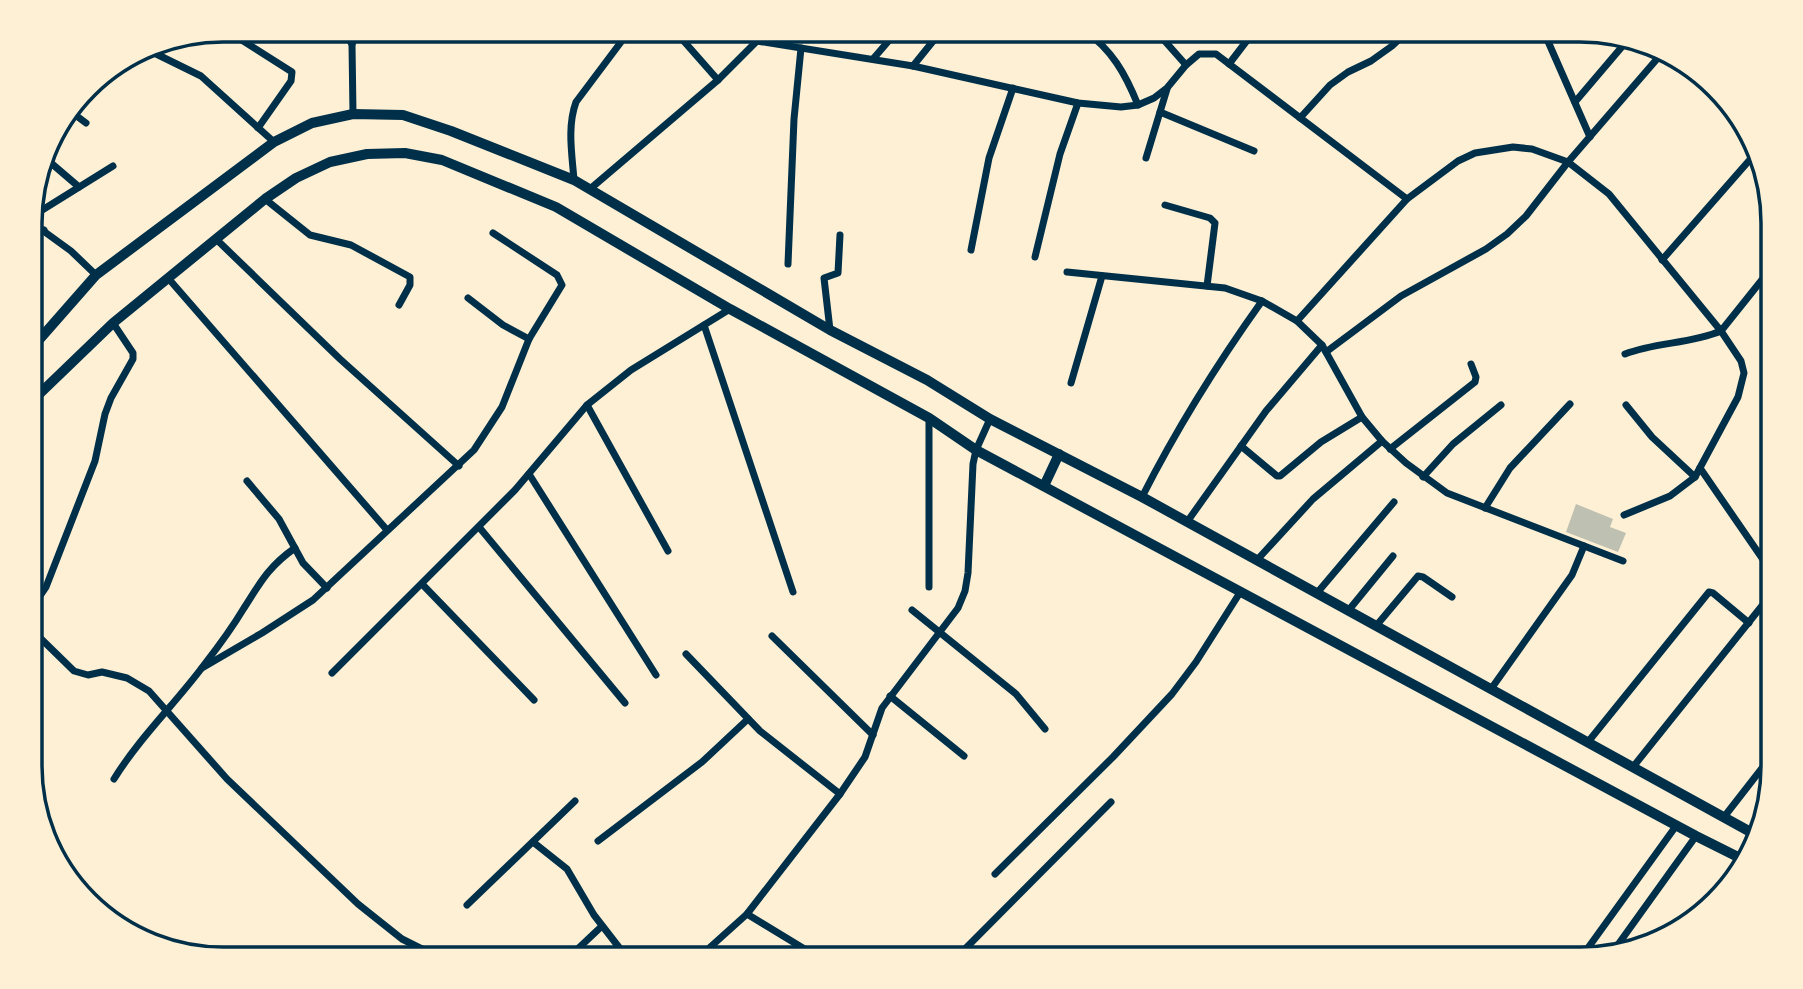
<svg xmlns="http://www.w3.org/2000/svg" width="1803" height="989" viewBox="0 0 1803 989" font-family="Figtree,sans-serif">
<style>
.building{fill:#bec0b2}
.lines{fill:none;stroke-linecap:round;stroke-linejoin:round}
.minor{stroke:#003049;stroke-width:7}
.tertiary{stroke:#003049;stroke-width:10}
.rim{fill:none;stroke:#003049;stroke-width:3.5}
</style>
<rect width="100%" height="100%" fill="#fdf0d5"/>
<path class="building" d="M1576 504 1613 519 1610 527 1626 533 1618 552 1566 532Z"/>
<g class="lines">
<g class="minor">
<path d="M226 30 292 72 291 81 258 128"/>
<path d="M343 30 352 44"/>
<path d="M674 30 718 80"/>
<path d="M1084 30C1112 50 1125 73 1138 105"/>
<path d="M1155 30 1186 65"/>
<path d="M1543 30 1590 137"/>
<path d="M757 41 913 66 1078 103 1121 107 1138 105 1154 98 1167 88 1186 65 1199 54H1216L1407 199"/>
<path d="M144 48 201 76 274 142"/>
<path d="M873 59 898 30"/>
<path d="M1229 64 1255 30"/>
<path d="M913 66 942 30"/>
<path d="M1575 102 1626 42"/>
<path d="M70 111 86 123"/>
<path d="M1160 112 1254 151"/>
<path d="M353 114 352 44 359 30"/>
<path d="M1300 118 1330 85 1348 72 1371 61 1392 46 1409 30"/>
<path d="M44 157 79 187"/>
<path d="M1146 158 1167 89"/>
<path d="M574 180C572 154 567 127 576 102L630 30"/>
<path d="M590 189 718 80 768 30"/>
<path d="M265 199 310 235 351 245 410 277V285L399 305"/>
<path d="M1165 205 1210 218 1215 223 1207 286"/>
<path d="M31 217 113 166"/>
<path d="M31 222 71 251 96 275"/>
<path d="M216 239 340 359 459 466"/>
<path d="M31 240 44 230"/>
<path d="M971 250 989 158 1013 88"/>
<path d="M1035 257 1060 154 1078 103"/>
<path d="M1662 260 1754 155"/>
<path d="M788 264 794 119 801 48"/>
<path d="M1067 272 1225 288 1262 301 1297 321 1322 345 1362 417 1382 441 1406 463 1447 493 1623 561"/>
<path d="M168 278 387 530"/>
<path d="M468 298 503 325 529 339"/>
<path d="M1297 321 1407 199 1458 161 1475 153 1513 147 1532 149 1568 162 1609 194 1721 331 1741 361 1744 373 1738 397 1695 477 1670 496 1624 515"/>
<path d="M704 325 793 592"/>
<path d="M830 330 824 278 838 273 840 235"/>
<path d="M1326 352 1401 296 1486 249 1507 234 1526 216 1568 162 1663 52"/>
<path d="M1625 354C1656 342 1690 344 1721 331L1773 266"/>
<path d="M1071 383 1102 276"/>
<path d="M587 405 668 551"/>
<path d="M1626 405 1652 437 1695 477"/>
<path d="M929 418V587"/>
<path d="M1241 446 1277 476H1280L1321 442 1362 417"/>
<path d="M1390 449 1475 382 1476 377 1471 364"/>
<path d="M1700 468 1773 574"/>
<path d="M529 474 656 675"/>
<path d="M1423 477 1453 444 1501 405"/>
<path d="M247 481 279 519 303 563 327 588"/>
<path d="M1142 497C1177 428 1217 364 1262 301"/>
<path d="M1485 508 1510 468 1570 404"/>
<path d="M1187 522 1266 411 1322 345"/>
<path d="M479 527 625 703"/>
<path d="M1257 560 1313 499 1382 441"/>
<path d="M422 584 534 700"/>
<path d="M1317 593 1394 502"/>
<path d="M31 609 46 587 95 461 105 414 111 398 133 359V353L113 323"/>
<path d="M912 610 1016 694 1045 729"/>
<path d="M1348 611 1393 556"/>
<path d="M1376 626 1418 576 1423 577 1452 597"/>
<path d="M31 629 74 671 88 675 102 672 127 678 149 691 227 779 358 904 402 939 442 959"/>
<path d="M772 636 873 735"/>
<path d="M686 654 760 731 840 794"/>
<path d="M202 668 262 633 313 600 474 450 502 407 529 339 562 285 557 275 493 233"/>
<path d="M332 673 515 490 587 405 631 370 730 309"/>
<path d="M1491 689 1572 575 1584 546"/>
<path d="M890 696 964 756"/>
<path d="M1588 742 1709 592 1713 593 1749 623"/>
<path d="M1633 767 1773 592"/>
<path d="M114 779C140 737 175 704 204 665 218 647 232 628 244 608 260 583 269 566 295 548"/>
<path d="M1724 817 1773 754"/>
<path d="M598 841 702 762 748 719"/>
<path d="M533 842 567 869 594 915 628 959"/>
<path d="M995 874 1113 757 1172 694 1196 662 1241 591"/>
<path d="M467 905 575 801"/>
<path d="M747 914 821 959"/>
<path d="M1612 953 1696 836"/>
<path d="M567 959 602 926"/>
<path d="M697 959 747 914 840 794 865 757 882 708 958 608 965 591 968 573 973 464 976 450 990 419"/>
<path d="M955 959 1111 802"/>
<path d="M1580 959 1676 826"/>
</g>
<g class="tertiary">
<path d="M31 349 96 275 274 142 312 123 353 114 403 115 451 131 574 180 830 330 927 380 990 419 1142 497 1756 835"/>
<path d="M31 402 113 323 265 199 296 178 330 162 367 154 405 153 442 160 556 207 730 309 929 418 976 450 1696 836 1748 862"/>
<path d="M1044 486 1059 454"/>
</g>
</g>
<path d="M0 0H1803V989H0ZM223 42H1580A181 181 0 0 1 1761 223V766A181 181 0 0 1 1580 947H223A181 181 0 0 1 42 766V223A181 181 0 0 1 223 42Z" fill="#fdf0d5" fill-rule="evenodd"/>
<path class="rim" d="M223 42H1580A181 181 0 0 1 1761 223V766A181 181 0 0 1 1580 947H223A181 181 0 0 1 42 766V223A181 181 0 0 1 223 42Z"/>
</svg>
